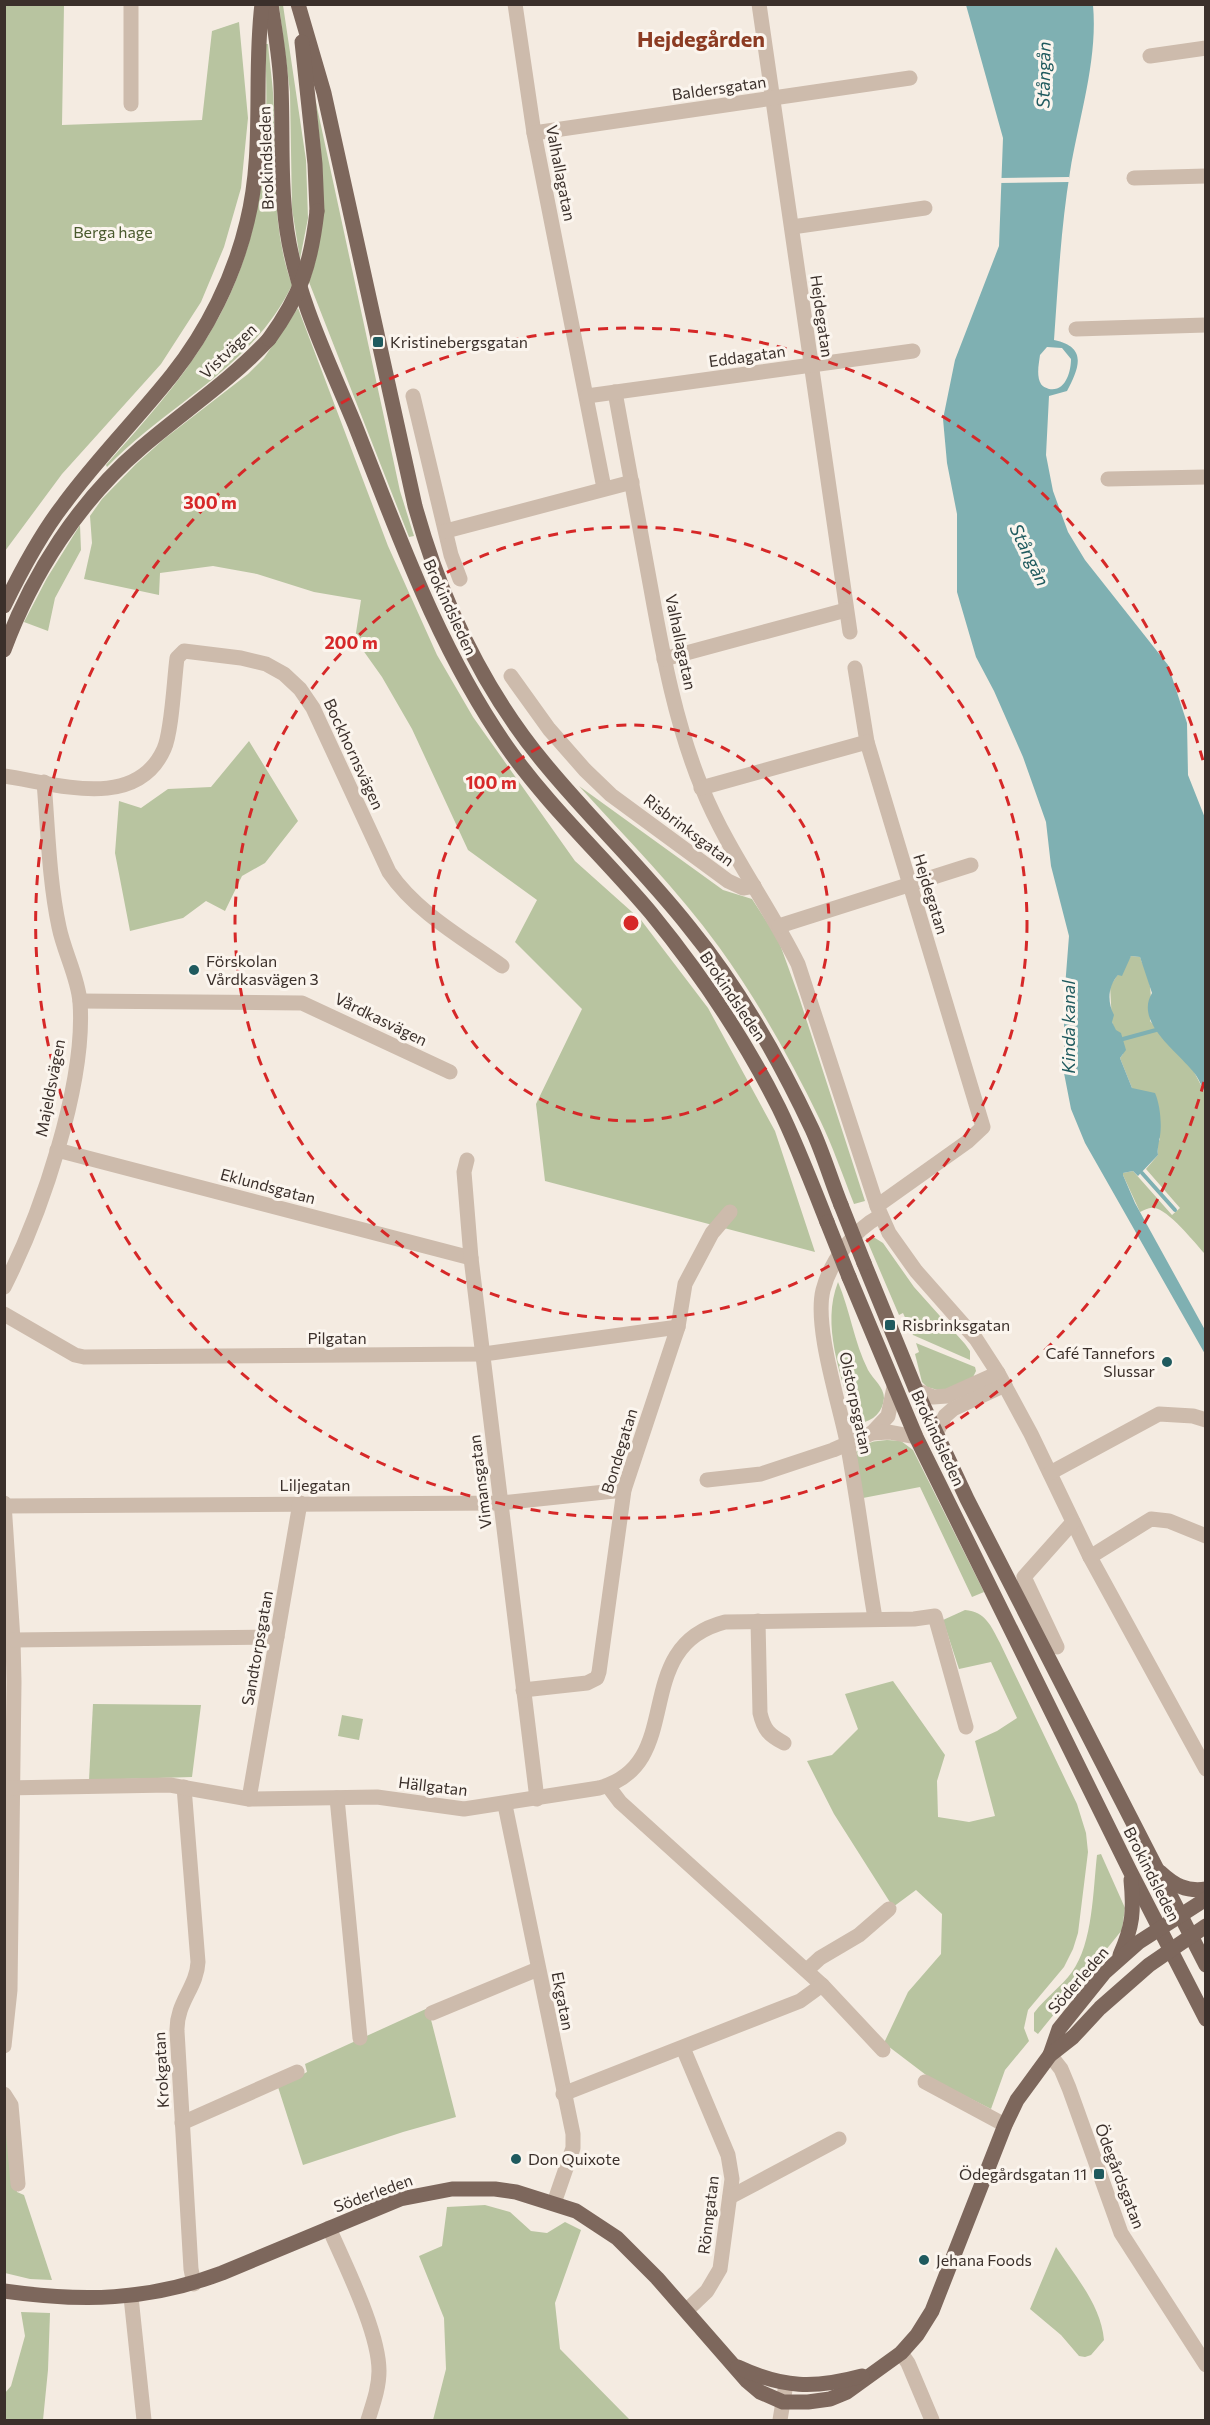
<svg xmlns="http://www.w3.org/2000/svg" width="1210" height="2425" viewBox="0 0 1210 2425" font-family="Commissioner,sans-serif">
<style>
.green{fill:#b8c4a0}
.water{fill:#7fb0b2;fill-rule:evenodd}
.pier{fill:#f4ebe1}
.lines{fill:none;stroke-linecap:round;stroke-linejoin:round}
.stream{stroke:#7fb0b2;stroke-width:4}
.minor{stroke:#cdbbac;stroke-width:15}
.major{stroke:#7d675c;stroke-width:15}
.major-bridge{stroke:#7d675c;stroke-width:15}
.ring{fill:none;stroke:#d62828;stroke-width:3;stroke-dasharray:10 8}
.poi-dot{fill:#1f5a5e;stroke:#fbf5ee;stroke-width:2}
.labels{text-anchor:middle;stroke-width:6;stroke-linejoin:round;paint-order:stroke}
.street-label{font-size:16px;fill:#3b302b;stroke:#fbf5ee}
.park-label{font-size:16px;fill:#4a5a2e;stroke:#fbf5ee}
.poi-label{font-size:16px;fill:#3b302b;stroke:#fbf5ee;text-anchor:start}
.water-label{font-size:18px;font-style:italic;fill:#1f5a5e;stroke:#fbf5ee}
.district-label{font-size:22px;font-weight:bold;fill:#8c3b22;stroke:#fbf5ee}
.centre{fill:#d62828;stroke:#fbf5ee;stroke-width:3}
.ring-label{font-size:18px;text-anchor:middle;font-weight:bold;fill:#d62828;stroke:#fbf5ee;stroke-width:6;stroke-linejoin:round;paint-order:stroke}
</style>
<rect width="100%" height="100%" fill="#f4ebe1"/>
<g class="green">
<path d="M5 4 64 5 62 125 202 120 212 31 239 22 248 118 241 188 224 247 201 302 161 364 62 474 5 551Z"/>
<path d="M279 5H283L306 160 308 218 300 259 292 209 290 92Z"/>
<path d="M265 44H268C270 67 274 91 274 114 276 171 272 230 292 285 253 367 168 404 107 467L106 465C142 424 180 383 208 336 264 244 270 149 265 44Z"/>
<path d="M315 98 400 491 414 536 409 537 309 282C331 219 322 163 315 98Z"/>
<path d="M298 308 388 546 437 655 473 717 575 861 641 920 708 1008 775 1131 815 1252 545 1181 536 1104 582 1009 515 942 537 900 468 850 412 729 382 677 355 639 361 600 314 592 257 574 213 566 160 573 159 595 84 579 92 543 90 516 102 499 136 464 164 439 248 374 264 358Z"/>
<path d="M80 525 81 550 55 598 48 631 24 622 47 578Z"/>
<path d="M249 741 298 821 265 863 242 876 225 911 206 901 183 918 130 931 115 853 119 801 141 808 168 789 211 787Z"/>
<path d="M579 786 723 890 752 899 778 939 799 997 865 1201 854 1204C843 1176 833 1147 820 1120 791 1060 758 1001 719 947 677 889 626 838 579 786Z"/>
<path d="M1131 956 1140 957C1142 964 1146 969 1148 976 1152 991 1151 1005 1150 1021L1193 1070 1205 1093V1254C1195 1243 1168 1209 1154 1208 1149 1207 1145 1210 1140 1212L1123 1175V1173L1133 1171 1172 1215 1180 1208 1146 1169 1158 1155V1143L1160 1139 1132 1088 1120 1058 1123 1054 1112 1022 1110 986Z"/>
<path d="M866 1238H875L883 1243 914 1287 965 1344 970 1351V1360L913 1335 903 1313 899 1315Z"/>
<path d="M838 1282C850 1310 854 1342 868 1370 873 1379 884 1387 884 1398 883 1412 873 1421 860 1423L852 1416C841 1374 821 1325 838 1282Z"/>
<path d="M916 1343 975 1367 976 1371 973 1377 945 1392 927 1387 922 1382 915 1354 919 1352Z"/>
<path d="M887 1440 901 1441 913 1450 984 1592 972 1597 920 1487 863 1498 856 1452C865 1442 874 1441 887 1440Z"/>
<path d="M965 1610C986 1612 991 1626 1000 1643L1077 1804 1086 1833 1088 1852 1078 1933 1073 1949 1064 1967 1028 2010 1024 2028 1029 2041 1005 2070 991 2109 930 2078 884 2043 908 1992 941 1954 942 1914 916 1890 893 1907 834 1814 807 1761 832 1755 858 1729 845 1694 893 1681 945 1755 937 1781 938 1817 969 1822 995 1816 975 1741 997 1731 1017 1718 991 1662 959 1669 943 1620Z"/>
<path d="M93 1704 201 1705 192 1777 89 1780Z"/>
<path d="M342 1715 363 1719 359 1740 338 1736Z"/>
<path d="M1101 1854 1125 1908 1122 1930 1038 2034 1034 2031V2013C1045 1998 1061 1987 1072 1972 1093 1943 1093 1890 1097 1855Z"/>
<path d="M428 2008 456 2117 403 2132 303 2165 278 2087 307 2072 305 2064Z"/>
<path d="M4 2125 10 2126 11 2163 17 2192 24 2195 52 2280 30 2279 5 2273Z"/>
<path d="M485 2205 510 2212 531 2231 547 2233 565 2222 581 2230 555 2303 560 2349 630 2420H433L446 2369 444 2318 419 2256 442 2246 447 2207Z"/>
<path d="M1056 2247C1075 2276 1101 2305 1104 2340L1091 2355 1085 2357 1079 2356 1061 2335 1030 2309Z"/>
<path d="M21 2312 50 2313 48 2370 43 2420H5V2393L11 2386 25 2336Z"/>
</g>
<path class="water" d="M966 5H1093C1098 60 1079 117 1070 172 1061 227 1058 284 1054 340 1088 347 1079 368 1067 391L1049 396 1046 455 1053 491 1068 532 1085 560 1168 665 1187 723 1188 775 1205 818V1093C1201 1084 1197 1075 1190 1068 1174 1049 1135 1021 1152 993L1140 957 1131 956 1122 976 1118 975C1108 986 1107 1002 1114 1015L1112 1022 1116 1030 1121 1033 1126 1050 1120 1058 1132 1088 1155 1093C1160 1104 1162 1124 1160 1136 1159 1143 1157 1148 1158 1155L1138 1176 1133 1171 1123 1173V1175L1135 1203 1205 1330V1354L1085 1143 1071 1109 1064 1073V1000L1069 936 1051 866 1046 822 1023 757 994 691 976 657 957 592V514L947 463 943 419 955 360 999 246 1003 138ZM1047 347 1062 348 1071 359C1071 371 1066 392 1049 389 1046 388 1042 386 1041 384 1036 376 1039 363 1040 355Z"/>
<path class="pier" d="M1069 177V182L999 183V178Z"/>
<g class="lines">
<g class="stream">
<path d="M1123 1039 1156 1030"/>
<path d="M1142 1173 1175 1210"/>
</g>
<g class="minor">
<path d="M515 4 534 133 604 488"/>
<path d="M759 4 850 632"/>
<path d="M1150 56 1206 48"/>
<path d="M131 104V4"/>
<path d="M534 133 910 78"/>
<path d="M1134 178 1206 176"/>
<path d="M792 227 925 208"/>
<path d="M1076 329 1206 325"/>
<path d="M615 392C627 458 639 523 651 589 663 656 676 725 702 788 727 850 768 904 798 964L877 1206 889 1233 916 1271 976 1339 998 1373 1031 1434 1090 1557 1206 1769"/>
<path d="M413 396 451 555 460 579"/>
<path d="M587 396 913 351"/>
<path d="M1108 479 1206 477"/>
<path d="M446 531 632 482"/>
<path d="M664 659 846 610"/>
<path d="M855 668 867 742 983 1127 967 1142 877 1206"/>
<path d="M511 676 549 729 585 770 611 795 728 881 743 888 754 886"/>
<path d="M4 776C55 783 136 812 164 749 172 731 174 680 177 658L184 651 241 658 266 664 284 674 300 689 313 708 389 872C416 912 463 938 502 966"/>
<path d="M701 788 867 742"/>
<path d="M779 926 971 865"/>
<path d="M80 1001 302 1003 450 1072"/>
<path d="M57 1150 471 1258"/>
<path d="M467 1160 464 1172 471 1258 537 1799"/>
<path d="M4 1287C41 1214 86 1084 80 1002 78 977 64 952 59 927 49 880 48 830 44 782"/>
<path d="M4 1314 75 1355 84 1357 484 1354 678 1327"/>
<path d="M916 1390 933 1397 947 1396 998 1373"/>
<path d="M872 1433 888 1416 894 1387"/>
<path d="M936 1434 945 1416 953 1409 1005 1385"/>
<path d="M1050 1473 1159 1414 1193 1416 1206 1420"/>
<path d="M707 1480 761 1474 833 1450 872 1433 889 1432 916 1437"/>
<path d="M4 1503 13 1640 14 1682 10 1990 4 2046"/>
<path d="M5 1506 501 1503 624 1490"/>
<path d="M1090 1557 1151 1519 1169 1521 1206 1536"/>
<path d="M875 1618C865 1560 858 1500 847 1442 839 1402 814 1327 823 1290 831 1260 854 1230 880 1216"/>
<path d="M758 1621 760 1713C764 1730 769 1735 784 1743"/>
<path d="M13 1640 277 1637"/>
<path d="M1057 1647 1024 1577 1073 1522"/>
<path d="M523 1690 587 1683 597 1678 599 1672 624 1490 678 1327 685 1284 712 1233 730 1212"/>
<path d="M608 1786 620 1802 822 1985 883 2050"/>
<path d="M184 1787 198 1962C197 1987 176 2003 177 2031L191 2269 194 2284"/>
<path d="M4 1788 170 1785 249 1799 377 1797 464 1809 599 1788C689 1764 627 1647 725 1622L914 1619 935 1616 966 1727"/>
<path d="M337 1798 360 2038"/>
<path d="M249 1799 300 1503"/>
<path d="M505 1805 573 2134V2148L554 2203"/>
<path d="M807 1970 820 1958 859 1935 889 1909"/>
<path d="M432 2013 538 1969"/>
<path d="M683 2048 728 2155 732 2179 720 2269 707 2291 686 2311"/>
<path d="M1050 2055 1061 2069 1069 2088 1121 2233 1206 2365"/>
<path d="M925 2082 1005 2125"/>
<path d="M4 2094 11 2105 18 2184"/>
<path d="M563 2094 800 2001 822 1985"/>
<path d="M182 2123 297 2072"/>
<path d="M730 2197 839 2139"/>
<path d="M329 2228C345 2265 379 2332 379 2371 379 2388 373 2404 368 2420"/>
<path d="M131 2297 144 2420"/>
<path d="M901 2353 908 2363 932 2420"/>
<path d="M780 2420 786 2384"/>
</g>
<g class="major">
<path d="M271 4C275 32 280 59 281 86 283 134 280 183 287 231 297 298 329 362 355 425 399 536 438 648 507 747 549 807 604 857 651 913 700 973 744 1038 779 1108 797 1145 812 1184 827 1222"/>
<path d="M298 4 324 93 415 506C441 600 482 688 545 764 591 820 644 870 689 927 738 987 779 1059 812 1129 823 1153 831 1180 841 1205"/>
<path d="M302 42 315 164 317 211"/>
<path d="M4 606C21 571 40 535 64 504 97 459 137 419 172 375 207 331 234 277 247 222 265 150 253 76 262 4"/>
<path d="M4 650C32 574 79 501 141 448 184 411 230 381 269 339"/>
<path d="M864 1263 916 1390 967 1499 1206 1965"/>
<path d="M849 1277 916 1437 1130 1871 1206 2019"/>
<path d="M1160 1872C1174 1885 1186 1892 1206 1889"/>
<path d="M1120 1955C1133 1926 1134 1911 1131 1880"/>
<path d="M1050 2055 1059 2029 1104 1973 1139 1942 1206 1899"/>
<path d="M4 2291C82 2302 148 2301 222 2273L400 2199 452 2189H495L516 2192 576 2211 617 2238 657 2278 747 2381 760 2392 783 2402H808L830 2399 847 2392 901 2353 917 2335 932 2311 1005 2125 1017 2100 1050 2055 1073 2037 1100 2008 1149 1965 1206 1926"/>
<path d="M738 2367C783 2388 814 2389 862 2376"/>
</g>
<g class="major-bridge">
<path d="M269 339C301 295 311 264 317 211"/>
<path d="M841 1205 864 1263"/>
<path d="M827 1222 849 1277"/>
</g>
</g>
<g class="ring">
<circle cx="631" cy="923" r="198"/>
<circle cx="631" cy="923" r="396"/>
<path d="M1204 1082A595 595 0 1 1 1204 764"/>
</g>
<g class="poi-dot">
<rect x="372" y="336" width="12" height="12" rx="3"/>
<circle cx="194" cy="970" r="6"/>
<rect x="884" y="1319" width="12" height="12" rx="3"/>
<circle cx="1167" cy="1362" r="6"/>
<circle cx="516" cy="2159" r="6"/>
<rect x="1093" y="2168" width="12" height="12" rx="3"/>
<circle cx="924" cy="2260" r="6"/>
</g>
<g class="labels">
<g class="street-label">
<text transform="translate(719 88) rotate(-8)" y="6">Baldersgatan</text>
<text transform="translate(266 158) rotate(-92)" y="6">Brokindsleden</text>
<text transform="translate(561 173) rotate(79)" y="6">Valhallagatan</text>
<text transform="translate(822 316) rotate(82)" y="6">Hejdegatan</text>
<text transform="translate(228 351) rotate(-44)" y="6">Vistvägen</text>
<text transform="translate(747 356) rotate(-8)" y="6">Eddagatan</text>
<text transform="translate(450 607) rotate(65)" y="6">Brokindsleden</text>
<text transform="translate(681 642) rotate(78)" y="6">Valhallagatan</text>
<text transform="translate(354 754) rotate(65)" y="6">Bockhornsvägen</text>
<text transform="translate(689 830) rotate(37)" y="6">Risbrinksgatan</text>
<text transform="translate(931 894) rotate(73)" y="6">Hejdegatan</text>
<text transform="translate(733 996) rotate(56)" y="6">Brokindsleden</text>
<text transform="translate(381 1019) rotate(26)" y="6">Vårdkasvägen</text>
<text transform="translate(50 1088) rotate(-79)" y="6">Majeldsvägen</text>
<text transform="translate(268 1186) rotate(15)" y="6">Eklundsgatan</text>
<text x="337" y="1344">Pilgatan</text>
<text transform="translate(856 1403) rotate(78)" y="6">Olstorpsgatan</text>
<text transform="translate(938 1438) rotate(65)" y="6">Brokindsleden</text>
<text transform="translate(619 1451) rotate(-73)" y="6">Bondegatan</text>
<text transform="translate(480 1482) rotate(-97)" y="6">Vimansgatan</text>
<text x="315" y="1491">Liljegatan</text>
<text transform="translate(257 1648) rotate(-80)" y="6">Sandtorpsgatan</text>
<text transform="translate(433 1786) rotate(7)" y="6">Hällgatan</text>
<text transform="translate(1152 1874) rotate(63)" y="6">Brokindsleden</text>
<text transform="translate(1078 1980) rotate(-49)" y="6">Söderleden</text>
<text transform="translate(563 2001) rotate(79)" y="6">Ekgatan</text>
<text transform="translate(161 2070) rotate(-93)" y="6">Krokgatan</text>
<text transform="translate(1120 2176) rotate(69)" y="6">Ödegårdsgatan</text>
<text transform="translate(373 2193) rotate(-20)" y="6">Söderleden</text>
<text transform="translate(708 2215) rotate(-83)" y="6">Rönngatan</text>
</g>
<g class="park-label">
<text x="113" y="238">Berga hage</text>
</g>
<g class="poi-label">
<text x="390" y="348">Kristinebergsgatan</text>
<text x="206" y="967">Förskolan<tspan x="206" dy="18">Vårdkasvägen 3</tspan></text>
<text x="902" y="1331">Risbrinksgatan</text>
<text x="1155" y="1359" text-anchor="end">Café Tannefors<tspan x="1155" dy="18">Slussar</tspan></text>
<text x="528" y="2165">Don Quixote</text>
<text x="1087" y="2180" text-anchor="end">Ödegårdsgatan 11</text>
<text x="936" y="2266">Jehana Foods</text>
</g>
<g class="water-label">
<text transform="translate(1044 75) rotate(-89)" y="6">Stångån</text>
<text transform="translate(1029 555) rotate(64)" y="6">Stångån</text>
<text transform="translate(1069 1027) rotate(-90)" y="6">Kinda kanal</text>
</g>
<g class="district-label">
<text x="701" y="47">Hejdegården</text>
</g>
</g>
<circle cx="631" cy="923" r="9" class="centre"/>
<g class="ring-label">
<text x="210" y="509">300 m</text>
<text x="351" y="649">200 m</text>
<text x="491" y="789">100 m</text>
</g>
<rect width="1210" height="2425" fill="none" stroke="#3b302b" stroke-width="12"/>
</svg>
